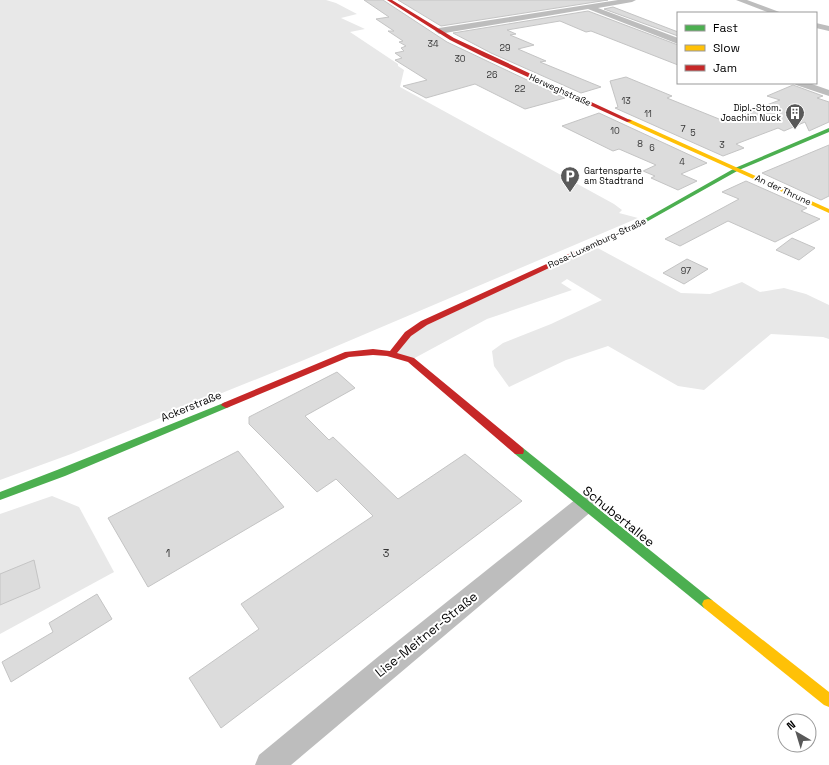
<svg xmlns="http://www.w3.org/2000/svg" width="829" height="765" viewBox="0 0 829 765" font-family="'Space Grotesk',sans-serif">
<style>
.green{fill:#e8e8e8}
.building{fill:#dcdcdc;stroke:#c4c4c4}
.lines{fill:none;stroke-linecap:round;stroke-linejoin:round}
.street{fill:#bdbdbd;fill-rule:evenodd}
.fast{fill:#4caf50;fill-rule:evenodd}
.slow{fill:#ffc107;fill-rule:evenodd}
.jam{fill:#c62828;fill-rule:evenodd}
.labels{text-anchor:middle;stroke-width:4;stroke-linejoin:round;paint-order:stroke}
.number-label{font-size:9px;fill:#373737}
.far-street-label{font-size:9px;fill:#000;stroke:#fff}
.far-poi-label{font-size:9px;fill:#000;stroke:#fff;text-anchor:end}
.street-label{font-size:11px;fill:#000;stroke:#fff}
.near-number-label{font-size:11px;fill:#373737}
.near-street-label{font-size:13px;fill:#000;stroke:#fff}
</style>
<rect width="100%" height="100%" fill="#fff"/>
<g class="green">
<path d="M0 0H326L336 3 357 14 341 18 365 29 350 32 398 64V66L404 70 400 87 614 204 622 210 619 213 638 218 304 360 71 454 0 480Z"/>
<path d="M594 246 681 293 710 294 742 282 760 292 784 288 806 294 829 305V339L823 337 771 334 704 390 678 386 608 346 566 360 509 387 494 366 492 351 503 343 551 324 602 300 567 279 561 283 572 290 487 319 411 360 394 353 410 333Z"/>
<path d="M52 496 79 507 114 572 0 634V514Z"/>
</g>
<g class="building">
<path d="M364 0H383L447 42 565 98 525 109 475 84 426 98 403 86 427 80 395 60 402 58 395 53 404 51 401 48 406 46 399 42 403 41 388 31H394L376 19 389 17Z"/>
<path d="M398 0H608L441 26Z"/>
<path d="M613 7 678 32V36L604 9Z"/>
<path d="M588 11 678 45V65L591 31 586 32 560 21 507 30 516 34 510 35 534 45 518 49 546 61 540 62 601 87 581 93 491 53 453 33Z"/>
<path d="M626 77 672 96 667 98 724 121 780 100 767 96 793 85 823 96 817 98 829 102V122L809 131 805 122 784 131 778 128 736 144 744 148 723 156 615 108 618 107 610 81Z"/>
<path d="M599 113 707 163 681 174 697 181 678 190 651 178 655 176 643 171 656 165 619 149 613 151 562 126Z"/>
<path d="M829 145V196L821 200 762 173Z"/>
<path d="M746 181 807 208 801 211 820 219 775 242 728 221 680 246 665 239 739 199 722 192Z"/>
<path d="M792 238 815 248 799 260 776 250Z"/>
<path d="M687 259 708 269 684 284 663 273Z"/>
<path d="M337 372 355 388 305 416 329 440 333 437 398 499 465 454 522 501 221 728 189 678 259 629 241 604 373 516 336 479 317 492 249 424V417Z"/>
<path d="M238 451 284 507 148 587 108 518Z"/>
<path d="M34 560 40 588 0 605V574Z"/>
<path d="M97 594 112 619 11 682 2 662 53 632 49 623Z"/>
</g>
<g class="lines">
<g class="street">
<path d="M618 0H636L632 2 598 8 678 38V44L588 9 439 34 435 31 439 28Z"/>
<path d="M736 0H747L782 13H770Z"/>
<path d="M816 23 829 26V31L816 28Z"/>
<path d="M794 83H809L829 90V96L796 85Z"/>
<path d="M584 496 592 499 595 505 592 511 291 765H255L259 755 379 656 576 499Z"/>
</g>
<g class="fast">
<path d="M829 128V132L739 170 641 225H637L636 224 735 168Z"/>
<path d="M226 402 231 405 229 407 65 476 0 500V492L57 470Z"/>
<path d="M519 447 523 448 712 600 714 604 712 608 708 609 704 608 515 454 514 451 515 448Z"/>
</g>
<g class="slow">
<path d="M629 119 829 209V213L627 122V120Z"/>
<path d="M708 599 712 600 829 692V707L824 705 704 608 702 604 704 600Z"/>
</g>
<g class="jam">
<path d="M387 0H392L454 38 632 121 627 122 484 57 450 40Z"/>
<path d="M639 222 641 223V225L427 325 411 336 397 353 414 358 523 448 524 451 523 454H515L408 362 387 356 373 355 349 357 229 407 226 408 221 405 223 403 345 352 373 349 390 351 405 332 421 321Z"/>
</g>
</g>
<defs>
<symbol id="building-pin" viewBox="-11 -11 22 30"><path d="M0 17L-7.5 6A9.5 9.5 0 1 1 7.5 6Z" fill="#595959" stroke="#fff"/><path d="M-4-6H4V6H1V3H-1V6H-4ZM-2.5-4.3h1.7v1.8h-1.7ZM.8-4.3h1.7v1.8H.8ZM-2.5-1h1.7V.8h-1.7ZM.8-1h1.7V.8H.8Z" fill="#fff"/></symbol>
<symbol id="parking-pin" viewBox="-11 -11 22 30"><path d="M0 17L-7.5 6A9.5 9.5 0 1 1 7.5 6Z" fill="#595959" stroke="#fff"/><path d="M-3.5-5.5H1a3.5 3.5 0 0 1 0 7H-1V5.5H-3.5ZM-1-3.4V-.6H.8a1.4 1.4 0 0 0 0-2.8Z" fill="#fff"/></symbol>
</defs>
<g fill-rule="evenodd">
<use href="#building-pin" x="784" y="102" width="22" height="30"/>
<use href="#parking-pin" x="559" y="165" width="22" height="30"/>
</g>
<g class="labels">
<g class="number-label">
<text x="433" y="47">34</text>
<text x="505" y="51">29</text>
<text x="460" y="62">30</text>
<text x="492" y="78">26</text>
<text x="520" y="92">22</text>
<text x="626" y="104">13</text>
<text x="648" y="117">11</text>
<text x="683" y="132">7</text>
<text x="615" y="134">10</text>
<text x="693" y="136">5</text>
<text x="640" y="147">8</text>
<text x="722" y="148">3</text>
<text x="652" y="151">6</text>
<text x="682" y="165">4</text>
<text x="686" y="274">97</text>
</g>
<g class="far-street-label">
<text transform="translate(560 90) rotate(24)" y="3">Herweghstraße</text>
<text transform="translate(783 190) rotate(25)" y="3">An der Thrune</text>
<text transform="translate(597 243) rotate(-25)" y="3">Rosa-Luxemburg-Straße</text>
</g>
<g class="far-poi-label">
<text x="781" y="111">Dipl.-Stom.<tspan x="781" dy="10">Joachim Nuck</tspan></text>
<text x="584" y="174" text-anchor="start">Gartensparte<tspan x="584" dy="10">am Stadtrand</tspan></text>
</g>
<g class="street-label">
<text transform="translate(191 406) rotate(-22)" y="4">Ackerstraße</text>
</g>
<g class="near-number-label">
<text x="168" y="557">1</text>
<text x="386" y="557">3</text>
</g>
<g class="near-street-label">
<text transform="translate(619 516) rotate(39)" y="5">Schubertallee</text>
<text transform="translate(426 634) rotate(-39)" y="5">Lise-Meitner-Straße</text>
</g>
</g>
<rect x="677" y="12" width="140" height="72" fill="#ffffff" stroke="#999999"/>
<rect x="685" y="25" width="20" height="6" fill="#4caf50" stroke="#999999"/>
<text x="713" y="32" font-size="12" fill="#000000">Fast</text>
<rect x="685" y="45" width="20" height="6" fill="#ffc107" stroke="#999999"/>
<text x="713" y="52" font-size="12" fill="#000000">Slow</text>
<rect x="685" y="65" width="20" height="6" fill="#c62828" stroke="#999999"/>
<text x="713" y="72" font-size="12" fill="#000000">Jam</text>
<g transform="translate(797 733) rotate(322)"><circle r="19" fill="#ffffff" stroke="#999999"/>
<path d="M0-3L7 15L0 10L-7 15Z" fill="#595959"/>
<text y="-6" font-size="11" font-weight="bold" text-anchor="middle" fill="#000000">N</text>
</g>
</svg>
